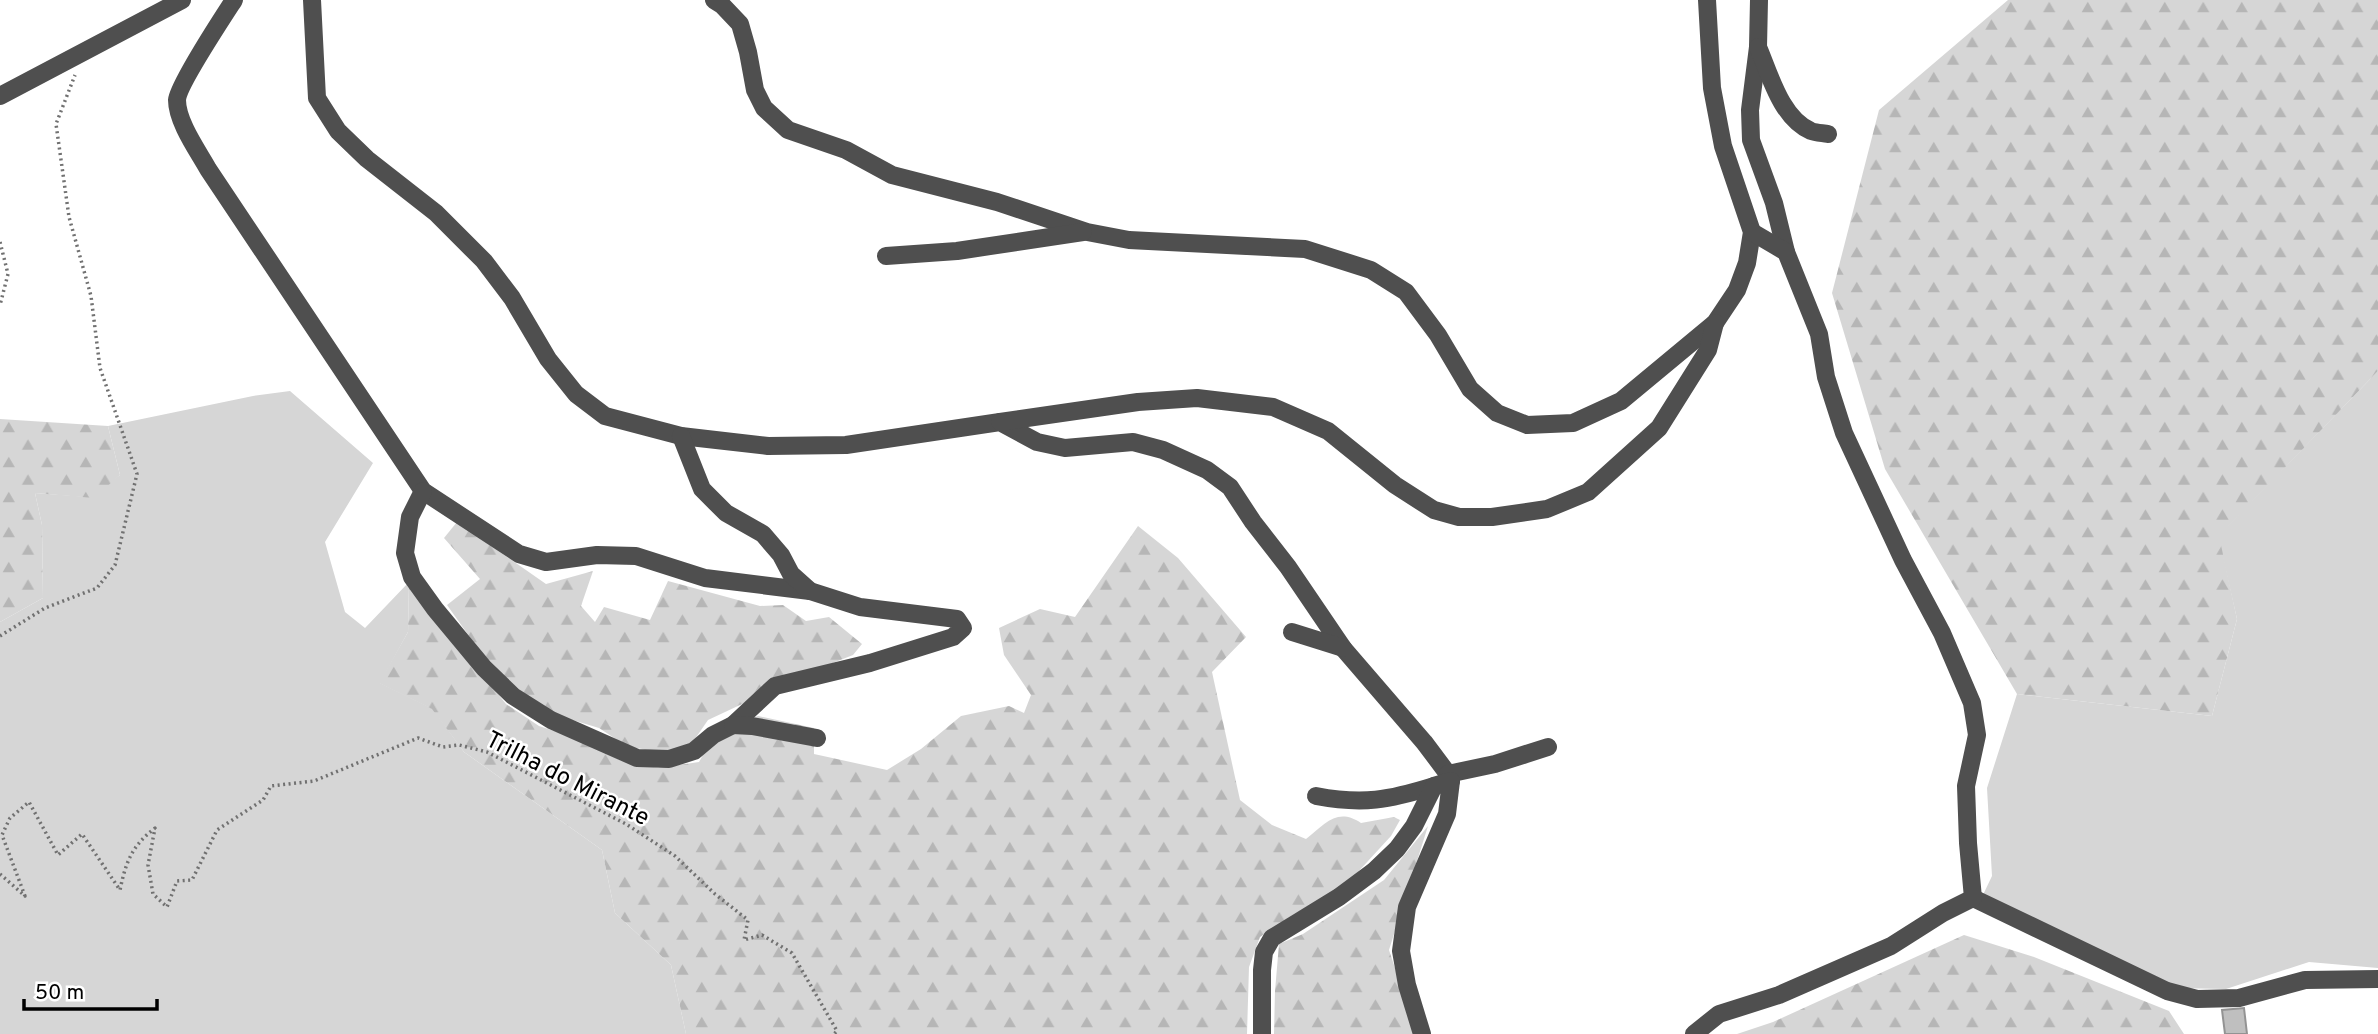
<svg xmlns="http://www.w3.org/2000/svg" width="2378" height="1034" viewBox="0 0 2378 1034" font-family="Overpass,sans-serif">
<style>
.green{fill:#d6d6d6}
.forest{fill:url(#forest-firs)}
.building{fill:#bfbfbf;stroke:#939393;stroke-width:2}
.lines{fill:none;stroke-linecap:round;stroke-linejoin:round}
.path{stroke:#717171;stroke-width:3.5;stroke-dasharray:2 3.5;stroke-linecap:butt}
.minor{stroke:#4f4f4f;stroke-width:18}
.labels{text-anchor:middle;stroke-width:5;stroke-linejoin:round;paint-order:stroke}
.street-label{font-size:24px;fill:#000;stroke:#fff}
</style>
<defs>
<pattern id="forest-firs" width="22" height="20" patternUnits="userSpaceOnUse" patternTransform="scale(1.75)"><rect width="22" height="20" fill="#d6d6d6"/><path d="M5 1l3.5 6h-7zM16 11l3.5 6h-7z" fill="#b6b6b6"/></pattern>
</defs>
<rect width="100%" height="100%" fill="#fff"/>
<g class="green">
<path d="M2378 371V968L2309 962 2226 989 2172 988 1982 897 1992 876 1987 788 2017 694 2212 716 2237 619 2218 536Z"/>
<path d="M290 391 373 463 325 542 345 612 365 628 409 582 408 632 380 683 433 709 464 752 602 850 615 913 671 965 686 1034H0V622L43 598 42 525 35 493 89 497 120 475 108 426 253 396Z"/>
</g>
<g class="forest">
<path d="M2008 0H2378V371L2219 536 2237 619 2212 716 2017 694 1885 469 1832 293 1879 110Z"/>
<path d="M0 419 108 426 120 475 94 498 35 493 42 525 43 598 0 622Z"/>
<path d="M457 522 546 584 593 571 581 606 595 622 604 607 650 620 668 581 760 606 783 605 806 621 829 617 862 644 853 655 810 672 708 720 686 752H664L628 747 599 728 546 712 507 679 479 650 447 605 480 579 444 538Z"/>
<path d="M1138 526 1178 558 1246 637 1212 672 1240 800 1272 825 1306 839C1325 824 1337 807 1361 823L1394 817 1400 820 1391 836 1345 886 1291 916 1260 937 1249 967 1247 1034H686L671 965 615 913 602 850 464 752 432 709 379 683 408 632 409 582 506 704 539 726 585 741 620 760 658 768 699 762 715 734 758 716 814 728V754L887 770 921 749 961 716 1009 706 1024 713 1031 695 1004 655 999 628 1040 609 1075 617Z"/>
<path d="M1428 826 1389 950 1417 1034H1274L1275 991 1279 944 1303 934 1384 880Z"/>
<path d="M1964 935 2034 957 2169 1011 2184 1034H1737L1773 1022Z"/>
</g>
<path class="building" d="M2244 1008 2247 1034H2225L2222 1010Z"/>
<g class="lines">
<g class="path">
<path d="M0 242 8 274 0 305"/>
<path d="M0 636 45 608 97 588 115 565 137 474 100 368 91 296 69 217 56 124 75 75"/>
<path d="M0 874 25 896 2 835 10 818 29 802 58 855 82 834 120 890C126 861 132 846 155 828L148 865 153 894 167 907 177 881 192 880 217 830 263 800 271 786 314 781 418 738 443 747 459 745 487 752 626 824 675 856 715 894 748 920 744 940 762 935 792 953 837 1031 834 1034"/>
</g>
<g class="minor">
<path d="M234 0C223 17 178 85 177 100 177 122 198 151 208 169L423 491 519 554 546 562 597 555 636 556 705 578 810 591"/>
<path d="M312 0 317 98 338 131 367 159 436 213 484 261 512 298 548 359 576 394 605 416 681 436 768 446 846 445 1000 422 1037 442 1065 448 1133 442 1163 450 1207 470 1230 487 1253 522 1288 567 1343 648 1424 742 1448 774 1451 781"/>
<path d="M714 0 722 5 740 24 748 52 755 90 764 108 788 130 846 150 892 175 997 202 1087 232 1129 240 1305 249 1371 270 1406 292 1438 335 1470 389 1497 413 1527 425 1573 423 1621 401 1715 323 1737 290 1747 263 1752 232 1723 146 1712 88 1707 0"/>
<path d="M1759 0 1758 47 1750 110 1751 140 1774 203 1786 252"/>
<path d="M1758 47C1770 75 1781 118 1811 131 1816 133 1823 133 1828 134"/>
<path d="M0 96 182 0"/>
<path d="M886 256 957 251 1083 232"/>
<path d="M1000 422 1138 402 1197 398 1273 407 1328 431 1395 485 1434 510 1459 517H1492L1547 509 1588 492 1659 428 1708 350 1715 323"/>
<path d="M423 491 410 517 405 553 412 577 435 609 484 668 513 696 551 720 637 758 669 759 694 751 713 735 733 725 775 686 870 663 953 637 963 628 957 619 860 607 810 591 791 574 781 555 763 534 726 513 702 489 681 436"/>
<path d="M1292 632 1343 648"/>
<path d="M733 725 752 726 817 738"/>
<path d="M1448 774 1495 764 1548 747"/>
<path d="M1316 796C1363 805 1389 800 1434 786"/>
<path d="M1973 898 2167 991 2197 999 2239 998 2305 980 2378 979"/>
<path d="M1262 1034V970L1264 952 1272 938 1339 897 1374 871 1397 849 1414 826 1434 786 1451 781 1447 814 1407 907 1401 951 1407 985 1422 1034"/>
<path d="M1694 1034 1719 1014 1779 995 1891 946 1943 913 1973 898 1968 843 1966 786 1977 735 1972 703 1942 633 1903 560 1844 433 1826 377 1819 334 1786 252 1752 232"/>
</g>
</g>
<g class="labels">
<g class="street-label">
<text transform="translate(568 778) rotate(27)" y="8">Trilha do Mirante</text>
</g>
</g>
<path d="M24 999v10h133v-10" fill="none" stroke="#000000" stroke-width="3.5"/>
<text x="35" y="999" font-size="21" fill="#000000" stroke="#ffffff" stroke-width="5" paint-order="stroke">50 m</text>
</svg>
